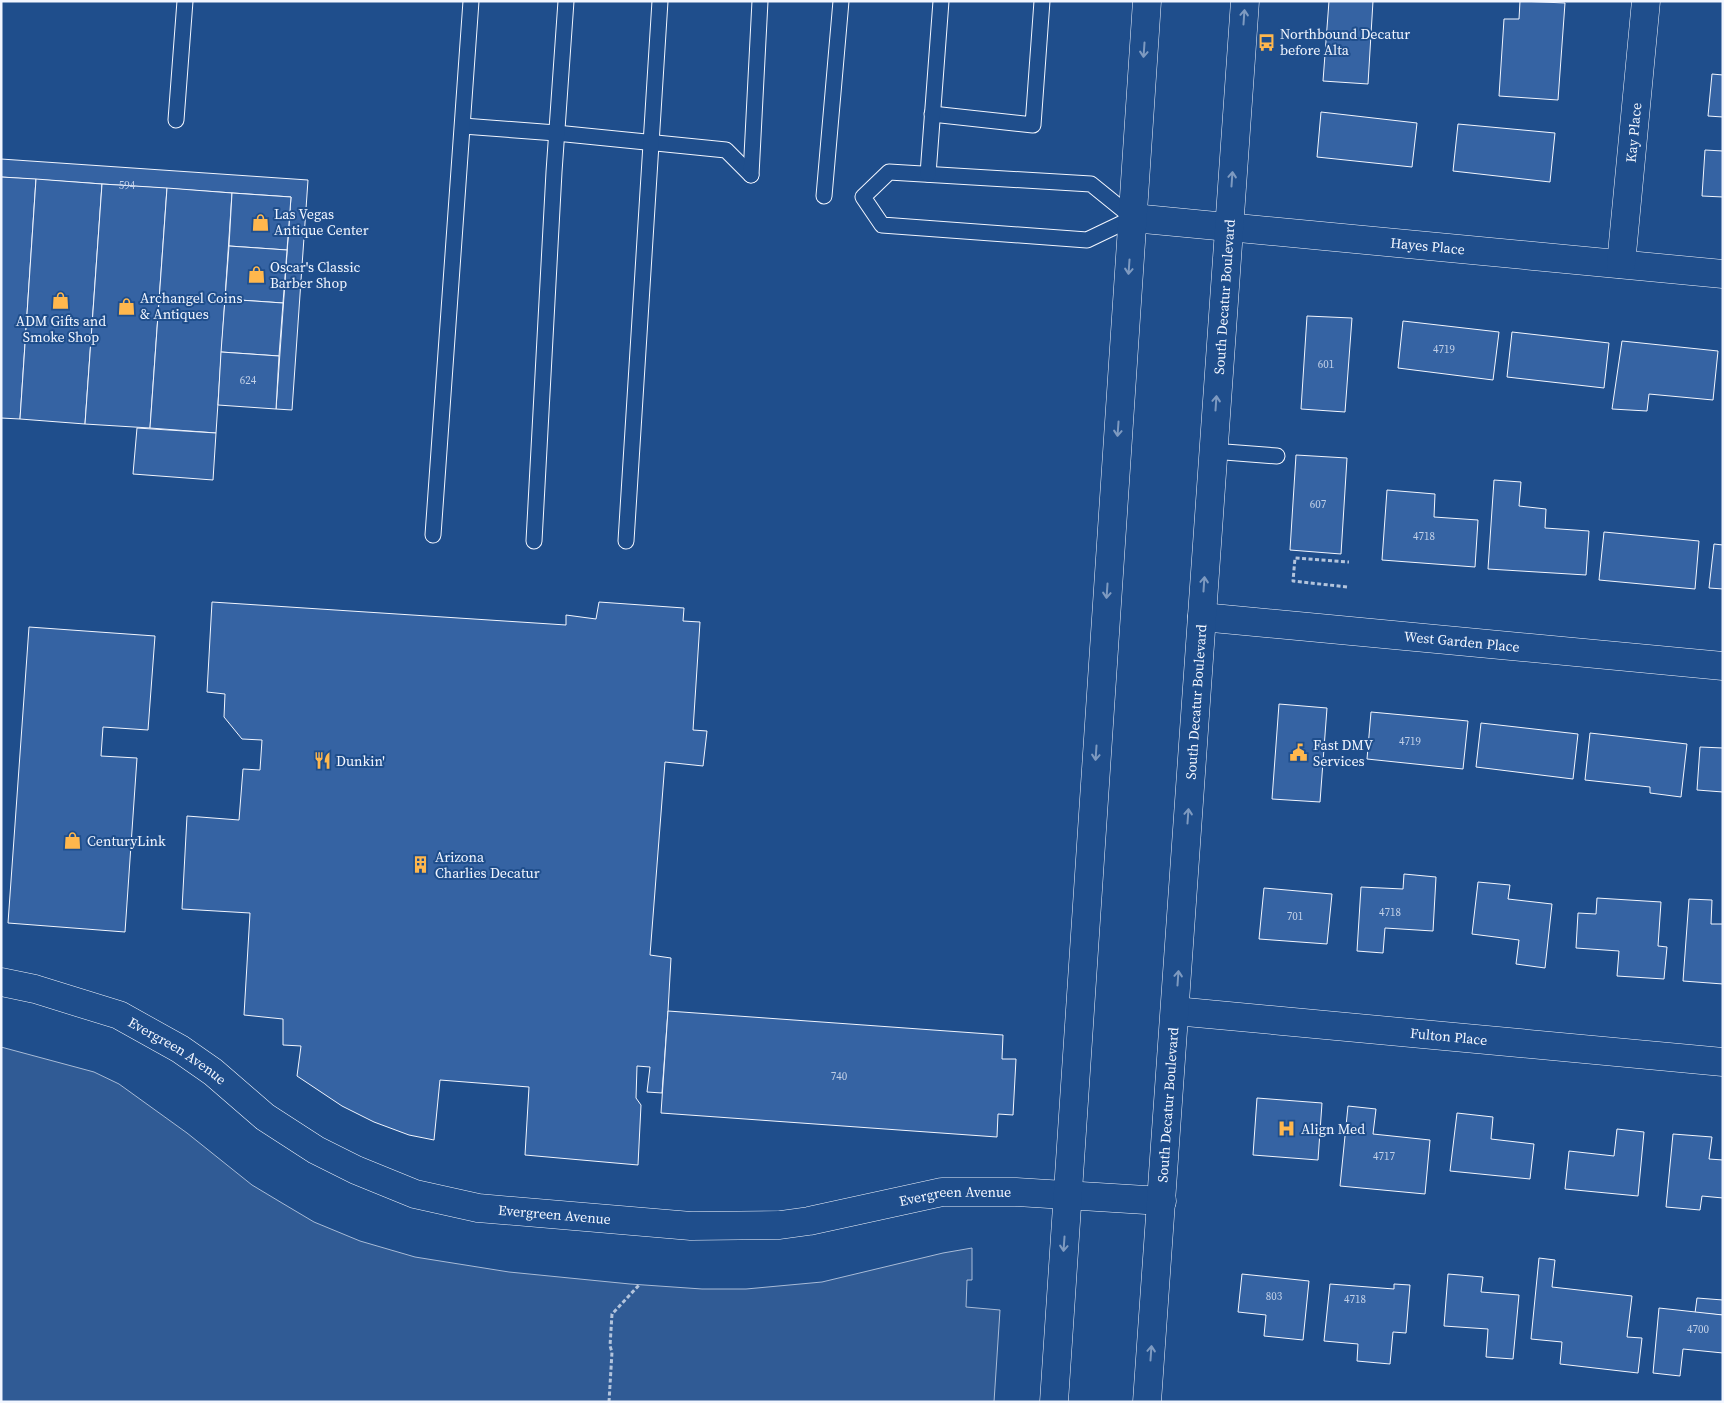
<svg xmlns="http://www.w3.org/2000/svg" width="1724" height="1403" viewBox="0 0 1724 1403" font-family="'Source Serif 4',serif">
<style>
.parking{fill:#305b95;stroke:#a8bbd7}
.building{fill:#3563a3;stroke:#f2f6ff}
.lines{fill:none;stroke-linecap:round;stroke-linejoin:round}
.service-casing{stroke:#f2f6ff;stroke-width:17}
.minor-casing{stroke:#f2f6ff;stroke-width:29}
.primary-casing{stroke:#f2f6ff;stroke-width:29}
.path{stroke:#b3c4dc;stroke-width:3;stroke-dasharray:4 2.5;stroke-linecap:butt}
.service{stroke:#1f4e8c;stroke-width:15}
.minor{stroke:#1f4e8c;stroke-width:28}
.primary{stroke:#1f4e8c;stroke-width:28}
.oneway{stroke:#7e9ac0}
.labels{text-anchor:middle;stroke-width:4;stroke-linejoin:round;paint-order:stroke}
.number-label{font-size:11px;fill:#c3d1e8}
.poi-label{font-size:14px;fill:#f2f6ff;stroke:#1f4e8c;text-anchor:start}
.street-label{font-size:14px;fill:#f2f6ff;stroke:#1f4e8c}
</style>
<rect width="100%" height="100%" fill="#1f4e8c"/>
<path class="parking" d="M1 1047 94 1072 119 1084 187 1133 252 1185 282 1203 314 1222 360 1241 415 1257 509 1272 630 1284 702 1289H746L822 1282 943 1253 972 1248V1280H967L966 1307 1000 1310 994 1402H1Z"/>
<g class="building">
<path d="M1329 1H1373L1368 84 1323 81Z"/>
<path d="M1520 1 1565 3 1558 100 1499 96 1504 19H1519Z"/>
<path d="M1712 74 1723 75V117L1708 116Z"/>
<path d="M1321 112 1417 123 1412 167 1317 157Z"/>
<path d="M1458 124 1555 133 1550 182 1453 171Z"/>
<path d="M1705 150 1723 151V197L1702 196Z"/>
<path d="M1 159 308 180 292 410 276 409 291 197 1 177Z"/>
<path d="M1 177 36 179 20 419 1 418Z"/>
<path d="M36 179 102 184 85 424 20 419Z"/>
<path d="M102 184 167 188 150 428 85 424Z"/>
<path d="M167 188 232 193 216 433 150 428Z"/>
<path d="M232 193 291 197 287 250 229 246Z"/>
<path d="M229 246 287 250 283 303 225 299Z"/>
<path d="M225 299 283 303 279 356 221 352Z"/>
<path d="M1307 316 1352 318 1345 412 1301 409Z"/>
<path d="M1403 321 1499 332 1493 380 1398 368Z"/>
<path d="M1512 332 1609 343 1604 388 1507 377Z"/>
<path d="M1622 341 1718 351 1713 400 1649 394 1647 411 1612 409Z"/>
<path d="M221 352 279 356 276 409 218 405Z"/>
<path d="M137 428 216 433 213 480 133 474Z"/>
<path d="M1296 455 1347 458 1341 554 1290 550Z"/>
<path d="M1494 480 1521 482 1519 506 1546 509 1545 528 1589 531 1586 575 1488 569Z"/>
<path d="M1387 490 1435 494 1434 517 1478 520 1475 567 1382 560Z"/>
<path d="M1604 532 1699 541 1695 589 1599 580Z"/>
<path d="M1714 544 1723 545V589L1709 588Z"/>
<path d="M212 602 566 625V615L596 619 599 602 684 608 683 621 700 622 693 730 707 731 703 766 665 762 650 955 671 958 668 1011 662 1093 647 1092 650 1067 637 1066 636 1098 641 1105 638 1165 525 1155 529 1087 440 1080 434 1140 409 1135 374 1122 342 1106 297 1076 301 1046 283 1045V1019L244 1015 250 913 182 909 187 816 239 820 243 769 260 770 262 740 242 739 224 717 225 694 207 692Z"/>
<path d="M29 627 155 636 148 730 103 727 101 756 137 758 125 932 8 923Z"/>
<path d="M1279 704 1327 708 1320 802 1272 799Z"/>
<path d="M1371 712 1468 721 1463 769 1367 759Z"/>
<path d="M1481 723 1578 734 1573 779 1476 767Z"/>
<path d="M1590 733 1687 744 1681 797 1650 793V787L1585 780Z"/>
<path d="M1700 747 1723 748V792L1697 790Z"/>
<path d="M1404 874 1436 877 1433 931 1385 928 1383 953 1357 951 1361 887 1403 889Z"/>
<path d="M1478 882 1510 885 1508 899 1552 904 1545 968 1516 964 1519 940 1472 934Z"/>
<path d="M1264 888 1332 894 1327 944 1259 939Z"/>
<path d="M1597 898 1661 902 1658 946 1667 947 1664 979 1617 976 1619 951 1576 948 1578 913 1596 914Z"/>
<path d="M1689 899 1712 900 1711 924H1723V984L1683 981Z"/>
<path d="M668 1011 1003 1035 1002 1059H1016L1013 1115 998 1114 997 1137 661 1113Z"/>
<path d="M1257 1098 1322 1103 1318 1160 1253 1155Z"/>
<path d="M1348 1106 1376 1109 1373 1134 1430 1140 1425 1194 1340 1186Z"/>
<path d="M1457 1113 1493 1117 1491 1139 1534 1144 1530 1179 1450 1171Z"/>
<path d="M1617 1129 1644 1132 1638 1196 1565 1189 1569 1151 1614 1156Z"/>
<path d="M1673 1134 1712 1137 1709 1159 1723 1160V1198L1702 1196 1700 1210 1666 1207Z"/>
<path d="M1539 1258 1555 1260 1552 1287 1632 1296 1627 1337 1642 1338 1638 1373 1560 1364 1562 1342 1531 1339Z"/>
<path d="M1242 1274 1309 1281 1303 1340 1264 1336 1266 1315 1238 1312Z"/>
<path d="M1448 1274 1483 1277 1481 1292 1519 1295 1513 1359 1486 1357 1488 1329 1444 1326Z"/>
<path d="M1330 1284 1394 1289V1284L1410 1285 1406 1333 1393 1332 1390 1364 1357 1361 1358 1344 1324 1341Z"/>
<path d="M1697 1298 1723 1300V1315L1695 1313Z"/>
<path d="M1659 1308 1723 1315V1353L1683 1349 1680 1376 1653 1373Z"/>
</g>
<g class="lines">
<defs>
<g id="service">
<path d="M932 114 1033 125 1042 1"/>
<path d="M176 120 185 1"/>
<path d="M463 126 556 133 726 150 751 175"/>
<path d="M889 172 1091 184 1133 218 1087 240 882 225 863 197Z"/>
<path d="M928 174 941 1"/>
<path d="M751 175 760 1"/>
<path d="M824 196 841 1"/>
<path d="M1212 451 1277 456"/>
<path d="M433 535 471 1"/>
<path d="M534 541 554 172 566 1"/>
<path d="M626 541 660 1"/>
</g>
<g id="minor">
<path id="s1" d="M1133 218 1723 274"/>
<path id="s2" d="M1621 264 1646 1"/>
<path id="s3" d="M1202 617 1723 666"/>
<path id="s4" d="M1 982 35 989 119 1015 180 1049 213 1072 265 1117 316 1150 356 1170 415 1194 478 1208 691 1226 780 1225 809 1221 942 1192H1016L1162 1201"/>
<path id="s5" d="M1175 1011 1723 1062"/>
</g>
<g id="primary">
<path d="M1054 1402 1147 1"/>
<path id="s6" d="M1147 1402 1245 1"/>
</g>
</defs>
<use href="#service" class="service-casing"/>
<use href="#minor" class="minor-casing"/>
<use href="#primary" class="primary-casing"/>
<g class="path">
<path d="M1347 587 1293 581 1295 558 1349 562"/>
<path d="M609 1402 612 1352 610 1346 612 1314 640 1284"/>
</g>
<use href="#service" class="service"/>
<use href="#minor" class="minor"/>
<use href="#primary" class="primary"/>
</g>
<defs><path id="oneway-shaft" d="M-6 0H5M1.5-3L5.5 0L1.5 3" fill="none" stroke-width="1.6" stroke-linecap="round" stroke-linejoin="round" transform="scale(1.25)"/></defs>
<g class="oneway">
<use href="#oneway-shaft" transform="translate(1244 17) rotate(-86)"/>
<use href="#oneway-shaft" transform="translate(1144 50) rotate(94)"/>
<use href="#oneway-shaft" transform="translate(1232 179) rotate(-86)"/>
<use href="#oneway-shaft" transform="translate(1129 267) rotate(94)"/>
<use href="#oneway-shaft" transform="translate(1216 403) rotate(-86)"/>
<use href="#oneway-shaft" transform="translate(1118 429) rotate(94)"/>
<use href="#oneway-shaft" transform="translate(1204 584) rotate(-86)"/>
<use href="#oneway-shaft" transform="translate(1107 591) rotate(94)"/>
<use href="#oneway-shaft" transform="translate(1096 753) rotate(94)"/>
<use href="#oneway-shaft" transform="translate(1188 816) rotate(-86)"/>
<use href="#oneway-shaft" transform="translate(1178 978) rotate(-86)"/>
<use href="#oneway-shaft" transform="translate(1064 1244) rotate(94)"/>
<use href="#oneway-shaft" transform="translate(1151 1353) rotate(-86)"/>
</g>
<defs>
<symbol id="bus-bare" viewBox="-9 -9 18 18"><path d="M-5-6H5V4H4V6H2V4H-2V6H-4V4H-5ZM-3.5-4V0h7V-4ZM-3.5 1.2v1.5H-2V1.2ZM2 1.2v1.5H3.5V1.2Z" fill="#ffb74d" stroke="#1f4e8c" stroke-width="2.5" paint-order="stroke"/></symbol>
<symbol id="shop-bare" viewBox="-9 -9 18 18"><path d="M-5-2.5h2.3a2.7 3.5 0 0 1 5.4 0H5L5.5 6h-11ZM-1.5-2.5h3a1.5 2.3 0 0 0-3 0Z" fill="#ffb74d" stroke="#1f4e8c" stroke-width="2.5" paint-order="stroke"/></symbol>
<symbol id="civic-bare" viewBox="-9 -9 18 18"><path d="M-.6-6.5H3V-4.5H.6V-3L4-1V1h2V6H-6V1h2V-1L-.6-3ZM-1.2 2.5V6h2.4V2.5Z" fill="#ffb74d" stroke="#1f4e8c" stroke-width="2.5" paint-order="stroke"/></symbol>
<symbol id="restaurant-bare" viewBox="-9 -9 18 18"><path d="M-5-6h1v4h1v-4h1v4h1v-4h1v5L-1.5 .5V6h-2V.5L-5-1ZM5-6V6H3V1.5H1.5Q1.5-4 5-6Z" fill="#ffb74d" stroke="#1f4e8c" stroke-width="2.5" paint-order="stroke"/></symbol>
<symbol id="building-bare" viewBox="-9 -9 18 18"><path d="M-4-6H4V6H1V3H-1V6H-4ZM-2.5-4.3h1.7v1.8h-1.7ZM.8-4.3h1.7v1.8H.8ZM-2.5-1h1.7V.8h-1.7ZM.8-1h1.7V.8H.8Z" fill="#ffb74d" stroke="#1f4e8c" stroke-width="2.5" paint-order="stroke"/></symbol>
<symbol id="hospital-bare" viewBox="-9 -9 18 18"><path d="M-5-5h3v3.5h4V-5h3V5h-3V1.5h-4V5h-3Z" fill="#ffb74d" stroke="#1f4e8c" stroke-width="2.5" paint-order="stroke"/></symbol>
</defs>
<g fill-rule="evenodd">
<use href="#bus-bare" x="1254" y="30" width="25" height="25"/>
<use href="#shop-bare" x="248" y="210" width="25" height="25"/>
<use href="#shop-bare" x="244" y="262" width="25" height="25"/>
<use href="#shop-bare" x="48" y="288" width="25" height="25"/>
<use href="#shop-bare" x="114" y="294" width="25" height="25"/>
<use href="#civic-bare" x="1286" y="740" width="25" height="25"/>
<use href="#restaurant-bare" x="310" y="748" width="25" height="25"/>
<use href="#shop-bare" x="60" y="828" width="25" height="25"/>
<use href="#building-bare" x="408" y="852" width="25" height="25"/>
<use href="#hospital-bare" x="1274" y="1116" width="25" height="25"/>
</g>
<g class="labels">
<g class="number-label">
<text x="127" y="189">594</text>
<text x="1444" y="353">4719</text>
<text x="1326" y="368">601</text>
<text x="248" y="384">624</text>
<text x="1318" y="508">607</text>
<text x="1424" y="540">4718</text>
<text x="1410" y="745">4719</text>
<text x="1390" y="916">4718</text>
<text x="1295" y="920">701</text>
<text x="839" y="1080">740</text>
<text x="1384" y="1160">4717</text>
<text x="1274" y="1300">803</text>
<text x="1355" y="1303">4718</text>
<text x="1698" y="1333">4700</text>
</g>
<g class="poi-label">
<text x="1280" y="39">Northbound Decatur<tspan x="1280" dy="16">before Alta</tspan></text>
<text x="274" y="219">Las Vegas<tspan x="274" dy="16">Antique Center</tspan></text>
<text x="270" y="272">Oscar's Classic<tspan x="270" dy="16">Barber Shop</tspan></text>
<text x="140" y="303">Archangel Coins<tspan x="140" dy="16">&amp; Antiques</tspan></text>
<text x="61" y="326" text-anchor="middle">ADM Gifts and<tspan x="61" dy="16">Smoke Shop</tspan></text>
<text x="1313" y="750">Fast DMV<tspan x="1313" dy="16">Services</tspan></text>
<text x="336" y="766">Dunkin'</text>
<text x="87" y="846">CenturyLink</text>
<text x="435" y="862">Arizona<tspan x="435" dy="16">Charlies Decatur</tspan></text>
<text x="1301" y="1134">Align Med</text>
</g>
<g class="street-label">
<text dy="5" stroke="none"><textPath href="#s2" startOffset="132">Kay Place</textPath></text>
<text dy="5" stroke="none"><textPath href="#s1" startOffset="296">Hayes Place</textPath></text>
<text dy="5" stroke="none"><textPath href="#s6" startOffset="1108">South Decatur Boulevard</textPath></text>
<text dy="5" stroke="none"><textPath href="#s3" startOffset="261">West Garden Place</textPath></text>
<text dy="5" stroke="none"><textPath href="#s6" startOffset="702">South Decatur Boulevard</textPath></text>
<text dy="5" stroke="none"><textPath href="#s5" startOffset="275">Fulton Place</textPath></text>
<text dy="5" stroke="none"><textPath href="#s4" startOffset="191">Evergreen Avenue</textPath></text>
<text dy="5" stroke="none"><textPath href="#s6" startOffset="298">South Decatur Boulevard</textPath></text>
<text dy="5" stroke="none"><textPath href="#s4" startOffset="1016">Evergreen Avenue</textPath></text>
<text dy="5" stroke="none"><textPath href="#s4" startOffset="612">Evergreen Avenue</textPath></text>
</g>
</g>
<rect width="1724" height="1403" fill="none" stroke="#f2f6ff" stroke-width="5"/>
</svg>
